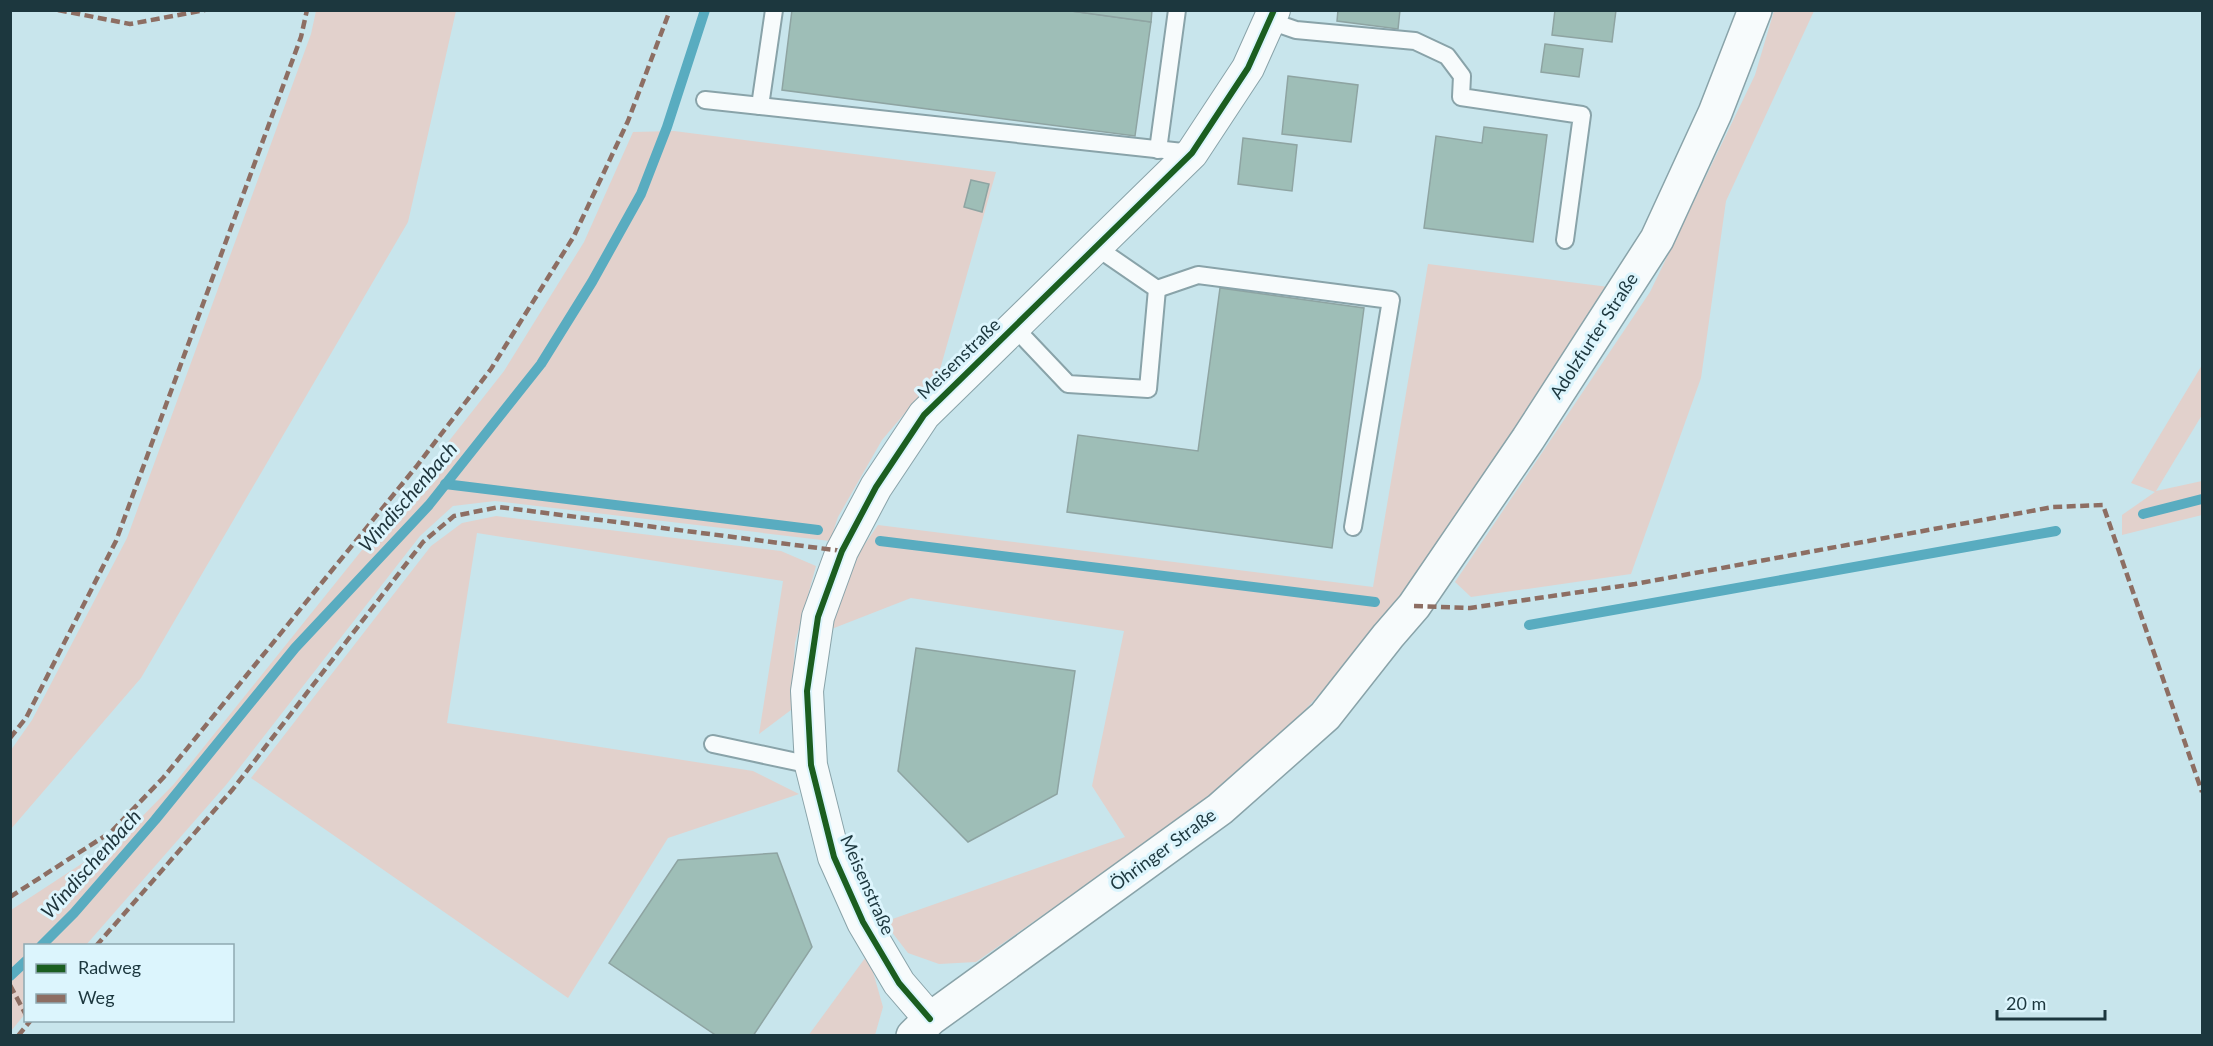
<svg xmlns="http://www.w3.org/2000/svg" width="2213" height="1046" viewBox="0 0 2213 1046" font-family="Lato,sans-serif">
<style>
.green{fill:#e2d1cc}
.lines{fill:none;stroke-linecap:round;stroke-linejoin:round}
.stream{stroke:#59acc0;stroke-width:10}
.building{fill:#9ebeb7;stroke:#8ea4a2;stroke-width:1.5}
.service-casing{stroke:#89a3a9;stroke-width:20}
.minor-casing{stroke:#89a3a9;stroke-width:34}
.secondary-casing{stroke:#89a3a9;stroke-width:36}
.service{stroke:#f7fbfc;stroke-width:16}
.minor{stroke:#f7fbfc;stroke-width:32}
.secondary{stroke:#f7fbfc;stroke-width:33}
.quiet{stroke:#8d6e63;stroke-width:4.5;stroke-dasharray:9 4.5;stroke-linecap:butt}
.cycleway-casing{stroke:#dcf5fd;stroke-width:10}
.cycleway{stroke:#1b5e20;stroke-width:6}
.labels{text-anchor:middle;stroke-width:6;stroke-linejoin:round;paint-order:stroke}
.street-label{font-size:18px;fill:#1c373e;stroke:#dcf5fd}
.water-label{font-size:20px;font-style:italic;fill:#1e343b;stroke:#dcf5fd}
</style>
<rect width="100%" height="100%" fill="#c8e5ec"/>
<g class="green">
<path d="M316 11H456L408 222 141 678 11 829V750L32 720 127 538 311 34Z"/>
<path d="M1774 11H1814L1726 201 1701 378 1631 574 1471 597 1455 582 1650 292 1755 75Z"/>
<path d="M674 131 996 172 939 373 882 440 838 517 830 541 495 501 453 506 420 536 226 785 86 945 26 946 25 1014 11 1031V910L121 838 174 784 423 474 504 371 584 242 633 132Z"/>
<path d="M1428 264 1609 287 1395 611 1295 721 1191 812 976 962 939 964 908 953 884 922 1125 837 1092 786 1124 631 911 598 829 630 860 551 878 525 1373 587Z"/>
<path d="M2202 365V415L2156 491 2202 481V515L2122 535V515L2155 492 2131 483Z"/>
<path d="M496 516 781 551 816 566 795 643 791 710 759 734 783 581 477 533 447 723 753 771 799 794 668 838 568 998 251 778 431 546 462 523Z"/>
<path d="M868 954 883 1007 875 1035 808 1036Z"/>
</g>
<g class="lines">
<g class="stream">
<path d="M445 484 818 530"/>
<path d="M2143 514 2202 499"/>
<path d="M880 541 1375 602"/>
<path d="M1529 625 2056 531"/>
<path d="M41 946 74 913 155 820 295 648 429 505 541 364 592 282 641 194 667 127 705 10"/>
<path d="M10 976 26 961"/>
</g>
</g>
<g class="building">
<path d="M792 10H1064L1151 22 1135 136 782 90Z"/>
<path d="M1064 10H1152L1151 22Z"/>
<path d="M1338 10H1400L1398 29 1337 21Z"/>
<path d="M1555 10H1616L1612 42 1552 35Z"/>
<path d="M1545 44 1583 49 1579 77 1541 72Z"/>
<path d="M1288 76 1358 85 1351 142 1282 134Z"/>
<path d="M1484 127 1547 135 1533 242 1424 228 1436 136 1482 143Z"/>
<path d="M1243 138 1297 145 1292 191 1238 184Z"/>
<path d="M971 180 989 184 982 212 964 207Z"/>
<path d="M1220 288 1364 308 1332 548 1067 512 1078 435 1198 451Z"/>
<path d="M916 648 1075 671 1057 794 968 842 898 771Z"/>
<path d="M777 853 812 947 753 1036H717L609 963 678 860Z"/>
</g>
<g class="lines">
<defs>
<g id="service">
<path d="M1270 21 1296 30 1415 41 1447 56 1462 76 1461 97 1582 115 1565 240"/>
<path d="M705 100 1192 153"/>
<path d="M760 106 774 10"/>
<path d="M1158 150 1177 10"/>
<path d="M1157 289 1198 275 1391 300 1353 527"/>
<path d="M1014 327 1068 384 1148 389 1157 289 1096 247"/>
<path d="M713 744 811 765"/>
</g>
<path id="minor" d="M930 1019 899 983 863 922 834 857 811 765 807 691 818 617 842 551 876 487 924 415 1192 153 1248 68 1274 10"/>
<path id="secondary" d="M913 1036 930 1019 1220 809 1325 716 1388 636 1414 606 1528 439 1657 239 1715 113 1755 10"/>
</defs>
<use href="#service" class="service-casing"/>
<use href="#minor" class="minor-casing"/>
<use href="#secondary" class="secondary-casing"/>
<use href="#service" class="service"/>
<use href="#minor" class="minor"/>
<use href="#secondary" class="secondary"/>
<g class="quiet">
<path d="M58 10 130 24 205 10"/>
<path d="M1414 606 1470 608 1635 584 2053 507 2103 505 2202 792"/>
<path d="M10 738 26 718 116 541 301 37 307 10"/>
<path d="M10 897 111 832 163 778 416 467 491 369 574 236 628 121 670 10"/>
<path d="M96 946 233 789 423 542 454 516 499 507 842 551"/>
<path d="M10 985 26 1015"/>
<path d="M18 1036 31 1020"/>
</g>
<defs>
<path id="cycleway" d="M930 1019 899 983 863 922 834 857 811 765 807 691 818 617 842 551 876 487 924 415 1192 153 1248 68 1274 10"/>
</defs>
<use href="#cycleway" class="cycleway-casing"/>
<use href="#cycleway" class="cycleway"/>
</g>
<g class="labels">
<g class="street-label">
<text transform="translate(1594 336) rotate(-57)" y="6">Adolzfurter Straße</text>
<text transform="translate(959 359) rotate(-44)" y="6">Meisenstraße</text>
<text transform="translate(1163 850) rotate(-36)" y="6">Öhringer Straße</text>
<text transform="translate(867 885) rotate(66)" y="6">Meisenstraße</text>
</g>
<g class="water-label">
<text transform="translate(408 497) rotate(-49)" y="7">Windischenbach</text>
<text transform="translate(91 864) rotate(-48)" y="7">Windischenbach</text>
</g>
</g>
<rect width="2213" height="1046" fill="none" stroke="#1c373e" stroke-width="24"/>
<rect x="24" y="944" width="210" height="78" fill="#dcf5fd" stroke="#8fa9b1" stroke-width="1.5"/>
<rect x="36" y="964" width="30" height="9" fill="#1b5e20" stroke="#8fa9b1" stroke-width="1.5"/>
<text x="78" y="974" font-size="18" fill="#1c373e">Radweg</text>
<rect x="36" y="994" width="30" height="9" fill="#8d6e63" stroke="#8fa9b1" stroke-width="1.5"/>
<text x="78" y="1004" font-size="18" fill="#1c373e">Weg</text>
<path d="M1997 1010v9h108v-9" fill="none" stroke="#1c373e" stroke-width="3"/>
<text x="2006" y="1010" font-size="18" fill="#1c373e" stroke="#dcf5fd" stroke-width="4.5" paint-order="stroke">20 m</text>
</svg>
